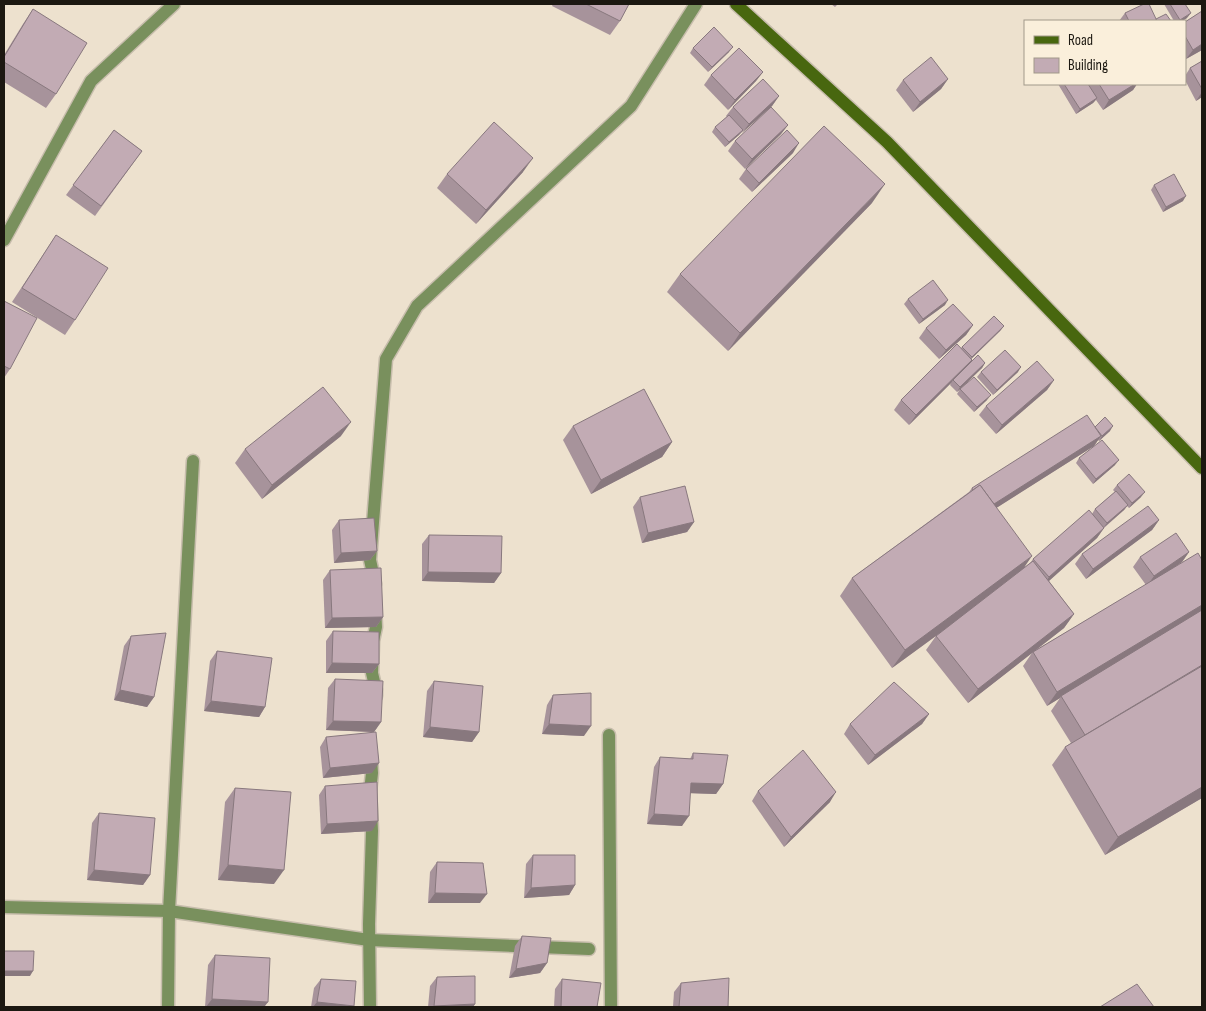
<svg xmlns="http://www.w3.org/2000/svg" width="1206" height="1011" viewBox="0 0 1206 1011" font-family="'Sofia Sans Condensed',sans-serif">
<style>
.lines{fill:none;stroke-linecap:round;stroke-linejoin:round}
.street-casing{stroke:#c7bdac;stroke-width:15}
.secondary-casing{stroke:#c7bdac;stroke-width:15}
.street{stroke:#79905d;stroke-width:12}
.secondary{stroke:#48670f;stroke-width:12}
.wall{fill:#a7939b}
.shaded-wall{fill:#88787e}
.building{fill:#c2abb4;stroke:#88787e}
</style>
<rect width="100%" height="100%" fill="#ede1ce"/>
<g class="lines">
<defs>
<g id="street">
<path d="M4 240 91 81 174 4"/>
<path d="M375 584 374 578 370 560 386 359 417 306 631 106 696 4"/>
<path d="M375 609 376 627 373 641 372 673 376 690V696"/>
<path d="M609 735 611 1007"/>
<path d="M4 907 169 911 369 940 589 949"/>
<path d="M168 1007 169 911 193 461"/>
<path d="M370 1007 369 924 372 831 370 792 372 773 371 758"/>
</g>
<path id="secondary" d="M736 4 887 142 1202 468"/>
</defs>
<use href="#street" class="street-casing"/>
<use href="#secondary" class="secondary-casing"/>
<use href="#street" class="street"/>
<use href="#secondary" class="secondary"/>
</g>
<g class="wall">
<path d="M553 4H629L620 21 610 35 552 6Z"/>
<path d="M831 4H838L835 7Z"/>
<path d="M1164 4H1185L1187 18 1182 21H1174Z"/>
<path d="M33 9 56 94 46 108 4 82V55L23 24Z"/>
<path d="M1202 11V50L1186 59 1185 57V22Z"/>
<path d="M1125 13 1156 19 1171 21H1119Z"/>
<path d="M693 48 729 52 708 72 690 53Z"/>
<path d="M1202 61V97L1196 101 1185 80V76L1190 68Z"/>
<path d="M763 72 756 81 728 110 704 85 711 75Z"/>
<path d="M948 79 941 89 913 112 896 90 903 80Z"/>
<path d="M1058 84H1137L1133 90 1103 110 1096 100 1093 103 1076 114Z"/>
<path d="M779 96 772 106 725 147 712 132 715 127 727 117 726 116 733 107Z"/>
<path d="M788 125 781 134 745 169 728 151 735 141Z"/>
<path d="M114 130 142 151 95 216 66 195Z"/>
<path d="M793 153 752 192 739 179 746 169Z"/>
<path d="M523 172 476 224 437 188 447 174Z"/>
<path d="M1154 185 1183 201 1163 212 1151 190Z"/>
<path d="M872 203 728 351 667 292 680 274Z"/>
<path d="M56 235 75 320 65 335 12 302Z"/>
<path d="M908 299 945 305 919 324 904 304Z"/>
<path d="M4 301 10 369 4 378Z"/>
<path d="M973 325 966 335 939 359 919 338 926 328Z"/>
<path d="M1004 326 1000 331 971 359 972 360 967 367 985 363 982 368 957 392 950 385 951 383 909 425 894 410 901 400 962 347Z"/>
<path d="M981 372H1018L993 395 977 377Z"/>
<path d="M1054 380 1047 390 996 434 979 415 986 406Z"/>
<path d="M960 389 987 400 974 412 957 394Z"/>
<path d="M573 426 672 442 662 457 591 494 563 440Z"/>
<path d="M1095 427 1110 431 1099 441 1098 440 1094 446 996 508 1025 567 1031 562 1033 559 1092 514 1095 509 1115 492 1113 490 1117 485 1141 497 1129 508 1127 506 1124 510 1104 528 1097 538 1049 581 1074 614 1064 628 1036 650 1146 585 1133 567 1140 557 1189 552 1182 562 1166 573 1202 560V798L1105 855 1052 765 1065 747 1071 743 1051 711 1060 698 1047 706 1023 666 1032 653 968 703 926 650 936 636 892 668 840 596 852 578 969 492 972 488Z"/>
<path d="M341 436 262 499 235 463 245 449Z"/>
<path d="M1079 458 1115 465 1093 484 1076 463Z"/>
<path d="M640 497 694 522 687 532 642 543 633 507Z"/>
<path d="M339 520 377 551 370 560 334 563 332 530Z"/>
<path d="M1159 520 1152 530 1086 579 1075 564 1082 554Z"/>
<path d="M429 535 501 573 494 583 422 581V544Z"/>
<path d="M330 570 383 617 376 627 325 628 323 580Z"/>
<path d="M333 631 379 664 372 673H326V641Z"/>
<path d="M131 636 154 697 147 707 114 700 124 646Z"/>
<path d="M217 651 265 707 259 717 204 711 210 661Z"/>
<path d="M335 679 381 722 374 732 326 730 328 688Z"/>
<path d="M434 681 479 732 472 742 423 737 427 691Z"/>
<path d="M553 695 584 736 542 734 547 705Z"/>
<path d="M929 714 922 724 868 765 844 734 850 724Z"/>
<path d="M326 737 372 773 323 778 320 747Z"/>
<path d="M693 753 723 784 716 794 690 793 682 826 647 824 654 767 660 757 690 759Z"/>
<path d="M325 786 372 831 321 834 319 795Z"/>
<path d="M235 788 274 884 218 880 225 802Z"/>
<path d="M758 791 830 802 784 847 752 801Z"/>
<path d="M99 813 150 875 143 885 87 880 92 823Z"/>
<path d="M533 855 575 885 569 895 524 898 526 864Z"/>
<path d="M437 862 480 903H428L430 872Z"/>
<path d="M522 936 547 963 540 973 509 978 515 946Z"/>
<path d="M215 955 268 1002 264 1007H205L208 965Z"/>
<path d="M437 977 475 1004 473 1007H428L430 986Z"/>
<path d="M321 979 354 1006 353 1007H311L314 988Z"/>
<path d="M562 979 597 1007H554L555 989Z"/>
<path d="M681 983 728 1007H673L674 992Z"/>
</g>
<g class="shaded-wall">
<path d="M1191 13 1187 18 1182 21H1179Z"/>
<path d="M1202 44V50L1186 59 1193 50Z"/>
<path d="M733 47 729 52 708 72 712 67Z"/>
<path d="M763 72 756 81 728 110 735 100Z"/>
<path d="M948 79 941 89 913 112 920 102Z"/>
<path d="M1135 84H1137L1133 90 1103 110 1109 100Z"/>
<path d="M1202 92V97L1196 101Z"/>
<path d="M779 96 772 106 742 133 749 124Z"/>
<path d="M1097 98 1093 103 1076 114 1080 109Z"/>
<path d="M788 125 781 134 745 169 752 159Z"/>
<path d="M743 130 739 135 725 147 729 142Z"/>
<path d="M799 143 793 153 752 192 759 183Z"/>
<path d="M533 158 523 172 476 224 486 210Z"/>
<path d="M885 184 872 203 728 351 740 333Z"/>
<path d="M1186 196 1183 201 1163 212 1166 207Z"/>
<path d="M948 300 945 305 919 324 923 319Z"/>
<path d="M973 325 966 335 939 359 946 350Z"/>
<path d="M1004 326 1000 331 968 362 972 357Z"/>
<path d="M972 360 965 369 953 380 951 383 909 425 916 415Z"/>
<path d="M985 363 982 368 957 392 960 387Z"/>
<path d="M1021 367 1018 372 993 395 997 390Z"/>
<path d="M1054 380 1047 390 996 434 1002 425Z"/>
<path d="M991 395 987 400 974 412 977 407Z"/>
<path d="M351 422 341 436 262 499 272 485Z"/>
<path d="M1113 426 1110 431 1099 441 1102 436Z"/>
<path d="M1101 436 1094 446 979 519 986 509Z"/>
<path d="M672 442 662 457 591 494 601 480Z"/>
<path d="M1119 460 1115 465 1093 484 1096 479Z"/>
<path d="M1145 492 1141 497 1129 508 1132 503Z"/>
<path d="M1128 505 1124 510 1103 528 1107 523Z"/>
<path d="M1159 520 1152 530 1086 579 1093 569Z"/>
<path d="M694 522 687 532 642 543 648 533Z"/>
<path d="M1104 528 1097 538 1042 587 1049 577Z"/>
<path d="M377 551 370 560 334 563 341 553Z"/>
<path d="M1189 552 1182 562 1147 586 1154 576Z"/>
<path d="M1032 556 1019 575 892 668 905 650Z"/>
<path d="M428 572 501 573 494 583 422 581Z"/>
<path d="M1202 605V614L1061 696 1060 698 1047 706 1057 692Z"/>
<path d="M1074 614 1064 628 968 703 978 689Z"/>
<path d="M383 617 376 627 325 628 332 618Z"/>
<path d="M332 663 379 664 372 673H326Z"/>
<path d="M120 690 154 697 147 707 114 700Z"/>
<path d="M211 701 265 707 259 717 204 711Z"/>
<path d="M929 714 922 724 868 765 875 755Z"/>
<path d="M333 721 381 722 374 732 326 730Z"/>
<path d="M549 724 591 726 584 736 542 734Z"/>
<path d="M430 727 479 732 472 742 423 737Z"/>
<path d="M379 763 372 773 323 778 330 768Z"/>
<path d="M691 783 723 784 716 794 684 793Z"/>
<path d="M1202 787V798L1105 855 1118 837Z"/>
<path d="M836 792 830 802 784 847 791 837Z"/>
<path d="M654 814 689 816 682 826 647 824Z"/>
<path d="M378 821 372 831 321 834 327 824Z"/>
<path d="M228 865 284 870 274 884 218 880Z"/>
<path d="M94 870 150 875 143 885 87 880Z"/>
<path d="M575 885 569 895 524 898 531 888Z"/>
<path d="M435 893 487 894 480 903H428Z"/>
<path d="M547 963 540 973 509 978 516 969Z"/>
<path d="M4 971H33L30 976H4Z"/>
<path d="M212 999 268 1002 264 1007H206Z"/>
<path d="M317 1002 354 1006 353 1007H313Z"/>
<path d="M475 1004 473 1007H434V1006Z"/>
</g>
<g class="building">
<path d="M586 4H629L620 21Z"/>
<path d="M1144 4H1149L1157 21H1129L1125 13Z"/>
<path d="M1170 4H1185L1191 13 1180 20Z"/>
<path d="M33 9 87 43 56 94 4 62V57Z"/>
<path d="M1202 11V44L1193 50 1185 36V22Z"/>
<path d="M1166 14 1171 21H1157L1156 19Z"/>
<path d="M714 27 733 47 712 67 693 48Z"/>
<path d="M739 48 763 72 735 100 711 75Z"/>
<path d="M931 57 948 79 920 102 903 80Z"/>
<path d="M1202 61V89L1190 68Z"/>
<path d="M763 79 779 96 749 124 733 107Z"/>
<path d="M1064 84H1088L1097 98 1080 109Z"/>
<path d="M1099 84H1135L1109 100Z"/>
<path d="M771 107 788 125 752 159 735 141Z"/>
<path d="M729 115 743 130 729 142 715 127Z"/>
<path d="M494 122 533 158 486 210 447 174Z"/>
<path d="M824 126 885 184 740 333 680 274Z"/>
<path d="M114 130 142 151 101 206 73 185Z"/>
<path d="M787 130 799 143 759 183 746 169Z"/>
<path d="M1174 174 1186 196 1166 207 1154 185Z"/>
<path d="M56 235 108 268 75 320 22 288Z"/>
<path d="M933 280 948 300 923 319 908 299Z"/>
<path d="M4 301 37 318 10 369 4 366Z"/>
<path d="M953 304 973 325 946 350 926 328Z"/>
<path d="M994 316 1004 326 972 357 962 347Z"/>
<path d="M957 344 972 360 916 415 901 400Z"/>
<path d="M1005 350 1021 367 997 390 981 372Z"/>
<path d="M978 355 985 363 960 387 953 380Z"/>
<path d="M1037 361 1054 380 1002 425 986 406Z"/>
<path d="M974 377 991 395 977 407 960 389Z"/>
<path d="M323 387 351 422 272 485 245 449Z"/>
<path d="M644 389 672 442 601 480 573 426Z"/>
<path d="M1087 415 1101 436 994 504 980 485 973 490 972 488Z"/>
<path d="M1105 417 1113 426 1102 436 1095 427Z"/>
<path d="M1102 440 1119 460 1096 479 1079 458Z"/>
<path d="M1129 474 1145 492 1132 503 1117 485Z"/>
<path d="M980 485 1032 556 905 650 852 578Z"/>
<path d="M685 486 694 522 648 533 640 497Z"/>
<path d="M1116 491 1128 505 1107 523 1095 509Z"/>
<path d="M1148 506 1159 520 1093 569 1082 554Z"/>
<path d="M1089 510 1104 528 1049 577 1033 559Z"/>
<path d="M374 518 377 551 341 553 339 520Z"/>
<path d="M1176 533 1189 552 1154 576 1140 557Z"/>
<path d="M429 535 502 536 501 573 428 572Z"/>
<path d="M1198 553 1202 560V605L1057 692 1033 652Z"/>
<path d="M1033 561 1074 614 978 689 936 636Z"/>
<path d="M381 568 383 617 332 618 330 570Z"/>
<path d="M1202 610V665L1085 735 1061 696Z"/>
<path d="M333 631 379 632V664L332 663Z"/>
<path d="M166 633 154 697 120 690 131 636Z"/>
<path d="M217 651 272 658 265 707 211 701Z"/>
<path d="M1202 666V787L1118 837 1065 747Z"/>
<path d="M335 679 383 681 381 722 333 721Z"/>
<path d="M434 681 483 686 479 732 430 727Z"/>
<path d="M894 682 929 714 875 755 850 724Z"/>
<path d="M591 693V726L549 724 553 695Z"/>
<path d="M376 732 379 763 330 768 326 737Z"/>
<path d="M803 750 836 792 791 837 758 791Z"/>
<path d="M693 753 728 755 723 784 691 783 689 816 654 814 660 757 693 759Z"/>
<path d="M377 782 378 821 327 824 325 786Z"/>
<path d="M235 788 291 792 284 870 228 865Z"/>
<path d="M99 813 155 818 150 875 94 870Z"/>
<path d="M533 855H575V885L531 888Z"/>
<path d="M437 862 483 863 487 894 435 893Z"/>
<path d="M522 936 551 938 547 963 516 969Z"/>
<path d="M4 951H34L33 971H4Z"/>
<path d="M215 955 270 958 268 1002 212 999Z"/>
<path d="M475 976V1004L434 1006 437 977Z"/>
<path d="M729 978 728 1007H679L681 983Z"/>
<path d="M321 979 356 981 354 1006 317 1002Z"/>
<path d="M562 979 601 983 597 1007H561Z"/>
<path d="M1137 984 1154 1007H1100Z"/>
</g>
<rect width="1206" height="1011" fill="none" stroke="#1c1811" stroke-width="10"/>
<rect x="1024" y="20" width="162" height="65" fill="#faefdb" stroke="#a1998a"/>
<rect x="1034" y="36" width="25" height="8" fill="#48670f" stroke="#a1998a"/>
<text x="1068" y="45" font-size="15" fill="#1c1811">Road</text>
<rect x="1034" y="58" width="25" height="15" fill="#c2abb4" stroke="#a1998a"/>
<text x="1068" y="70" font-size="15" fill="#1c1811">Building</text>
</svg>
